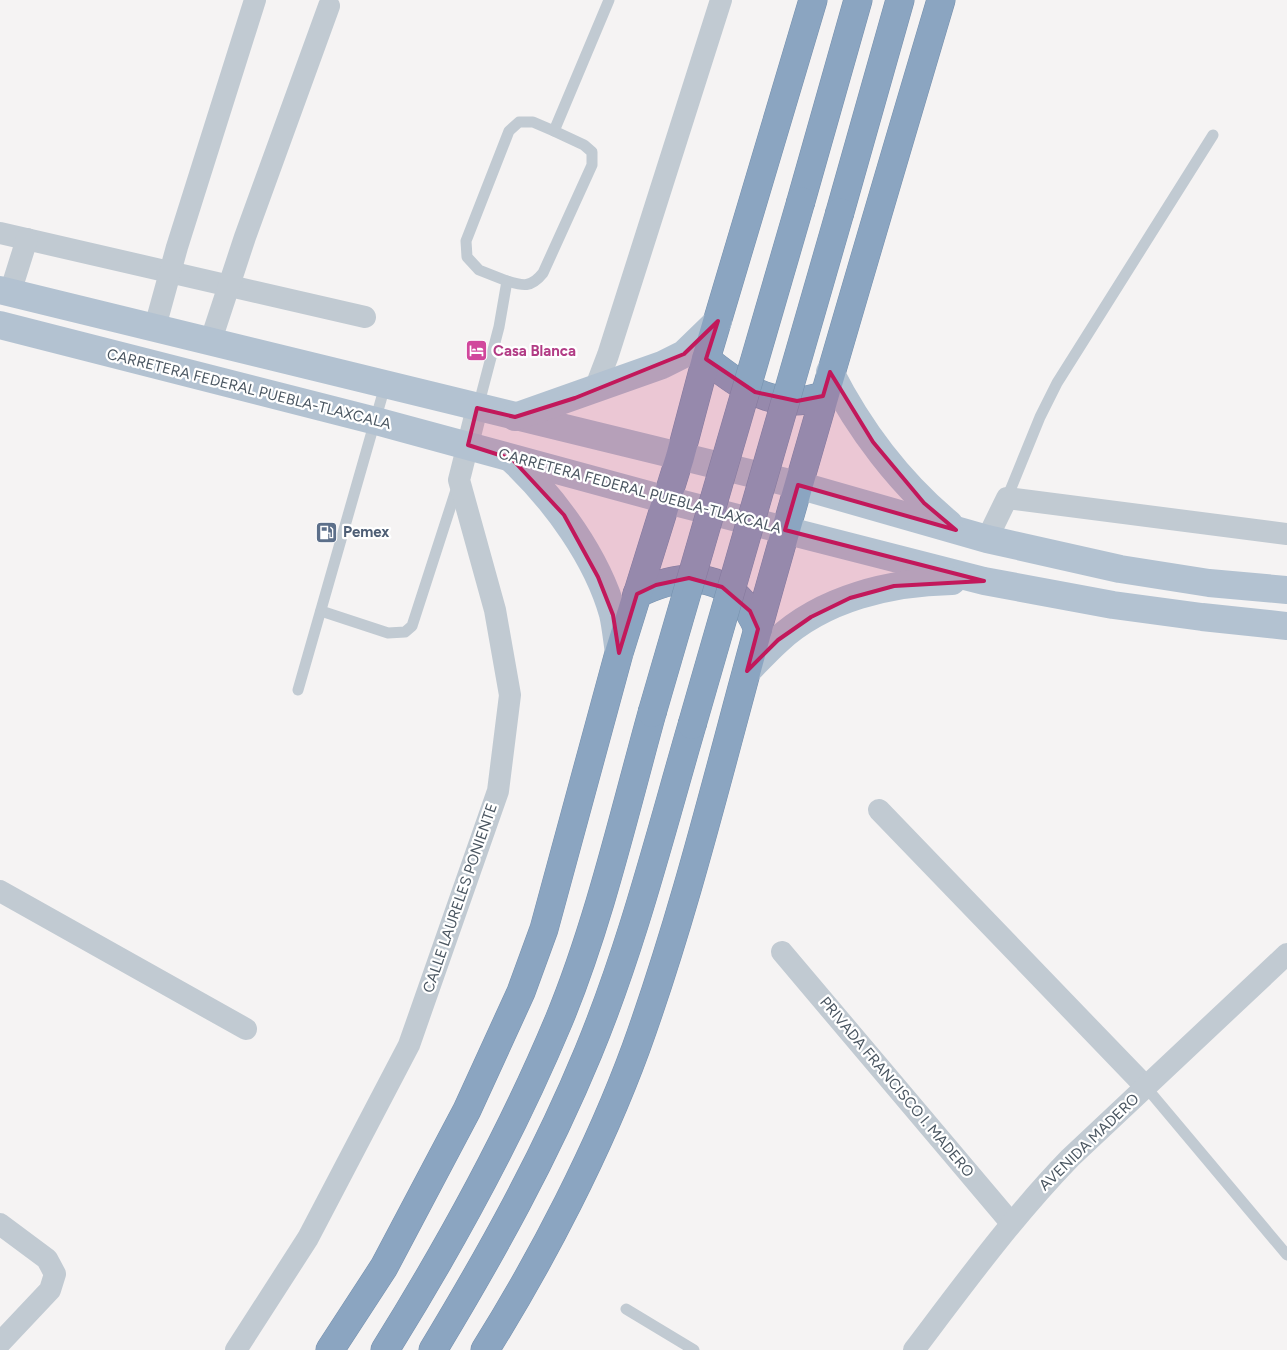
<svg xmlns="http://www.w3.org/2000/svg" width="1287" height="1350" viewBox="0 0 1287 1350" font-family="Figtree,sans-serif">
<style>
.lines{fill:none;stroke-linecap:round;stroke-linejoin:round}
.highway-casing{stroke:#7690ad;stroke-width:29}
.lane{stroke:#c1cad2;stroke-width:11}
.street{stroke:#c1cad2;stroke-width:22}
.primary{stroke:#b3c2d1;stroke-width:28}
.highway{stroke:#8ba5c1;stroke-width:28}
.highway-bridge-casing{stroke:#7690ad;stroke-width:29;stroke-linecap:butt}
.highway-bridge{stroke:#8ba5c1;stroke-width:28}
.marked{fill:#c2185b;fill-opacity:0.2;stroke:#c2185b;stroke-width:4;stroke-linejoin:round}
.labels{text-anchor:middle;stroke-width:4.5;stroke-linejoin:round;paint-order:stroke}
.hotel-label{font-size:15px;font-weight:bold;fill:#b23c85;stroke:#fff;text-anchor:start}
.street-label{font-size:15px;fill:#4a5661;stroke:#fff}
.service-label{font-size:15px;font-weight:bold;fill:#4e5e75;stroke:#fff;text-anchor:start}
</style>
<rect width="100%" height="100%" fill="#f5f3f3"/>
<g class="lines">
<defs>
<g id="highway">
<path d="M801 201 858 0"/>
<path d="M840 212 900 0"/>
<path d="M706 359C732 380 761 402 796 401 805 401 815 398 823 396"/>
<path d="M637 594C688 569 734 572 758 629"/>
<path d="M330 1350 384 1267 467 1110 521 992 544 929 619 653 680 457 706 359 813 0"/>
<path d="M385 1350C451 1244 511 1135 559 1020 599 923 624 814 652 713"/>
<path d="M433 1350C491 1254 545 1157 588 1053 632 947 660 835 692 725"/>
<path d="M485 1350C542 1259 599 1149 636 1048 688 904 723 754 764 607 821 404 881 202 941 0"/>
</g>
</defs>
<use href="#highway" class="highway-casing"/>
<g class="lane">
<path d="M507 281C523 286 531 288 543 273L592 165V152L584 145 554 131"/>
<path d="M478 407 499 327 507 281 479 270 467 257 466 241 509 131 519 122H533L554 131 609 0"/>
<path d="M1007 498 1040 417 1057 383 1213 135"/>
<path d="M321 611 388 633 405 632 412 626 457 487"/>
<path d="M298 690 385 386"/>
<path d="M1145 1086 1287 1255"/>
<path d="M626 1309 694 1350"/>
</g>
<g class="street">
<path d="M0 233 365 317"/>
<path d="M10 293 27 239"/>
<path d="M155 327 177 247 255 0"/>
<path d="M211 340 245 237 329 6"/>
<path d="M595 389 608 355 721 0"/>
<path d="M987 539 1007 498 1287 534"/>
<path d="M879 810 1145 1086"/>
<path d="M0 891 246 1029"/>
<path d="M782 952 1011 1223"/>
<path d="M0 1224 47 1259 55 1274 50 1290 0 1343"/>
<path d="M236 1350 308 1238 409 1045 498 791 510 695 495 610 459 480 477 408"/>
<path d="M914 1350C964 1284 1012 1218 1070 1158L1287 954"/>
</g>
<g class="primary">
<path d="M0 290 798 485 987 539 1120 569 1209 583 1287 590"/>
<path d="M0 325 376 421 667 500 984 581 1113 605 1202 617 1287 626"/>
<path d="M830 372C859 429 900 483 949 524"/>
<path d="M515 417 662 365 684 354 718 321"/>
<path d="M513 460C555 500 597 557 613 614 616 627 617 640 619 653"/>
<path d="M747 671C757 661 767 650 777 641 823 598 891 582 952 581"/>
</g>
<use href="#highway" class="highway"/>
<defs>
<g id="highway-bridge">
<path d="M652 713 801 201"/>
<path d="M692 725 840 212"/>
</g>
</defs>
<use href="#highway-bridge" class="highway-bridge-casing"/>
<use href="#highway-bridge" class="highway-bridge"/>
</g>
<path class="marked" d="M718 321 706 359 755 392 797 401 823 396 830 372 873 442 924 503 956 530 798 485 785 530 984 581 894 586 850 598 811 617 778 640 747 671 758 629 750 611 722 587 689 578 656 585 637 594 619 653 613 615 598 577 564 515 512 459 468 445 477 408 515 417 575 398 684 354Z"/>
<defs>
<symbol id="hotel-square" viewBox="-11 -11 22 22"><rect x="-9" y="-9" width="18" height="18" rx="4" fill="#d1479c" stroke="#fff"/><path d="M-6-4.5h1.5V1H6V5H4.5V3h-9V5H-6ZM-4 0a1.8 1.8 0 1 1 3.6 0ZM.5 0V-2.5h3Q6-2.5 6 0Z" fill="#fff"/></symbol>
<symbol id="fuel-square" viewBox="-11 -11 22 22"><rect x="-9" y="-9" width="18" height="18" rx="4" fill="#5c6f8a" stroke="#fff"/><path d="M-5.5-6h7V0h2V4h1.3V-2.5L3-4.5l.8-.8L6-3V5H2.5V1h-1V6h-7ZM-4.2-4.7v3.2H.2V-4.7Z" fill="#fff"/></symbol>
</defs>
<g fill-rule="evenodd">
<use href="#hotel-square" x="464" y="338" width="25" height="25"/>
<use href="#fuel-square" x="314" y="520" width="25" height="25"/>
</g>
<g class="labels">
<g class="hotel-label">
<text x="493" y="356">Casa Blanca</text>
</g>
<g class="street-label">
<text transform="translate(249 389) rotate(14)" y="5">CARRETERA FEDERAL PUEBLA-TLAXCALA</text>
<text transform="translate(640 491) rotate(15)" y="5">CARRETERA FEDERAL PUEBLA-TLAXCALA</text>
<text transform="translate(460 898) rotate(-71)" y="5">CALLE LAURELES PONIENTE</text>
<text transform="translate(897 1087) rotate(50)" y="5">PRIVADA FRANCISCO I. MADERO</text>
<text transform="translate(1089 1142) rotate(-44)" y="5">AVENIDA MADERO</text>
</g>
<g class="service-label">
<text x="343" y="537">Pemex</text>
</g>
</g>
</svg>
